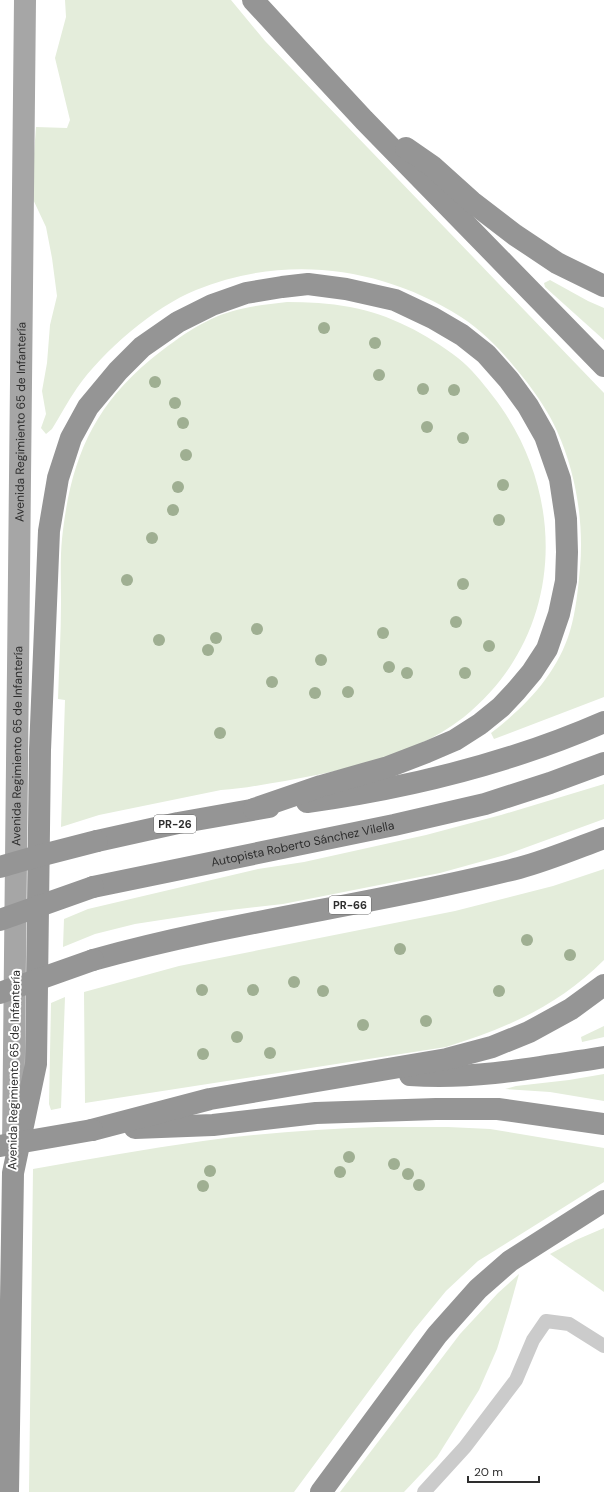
<svg xmlns="http://www.w3.org/2000/svg" width="604" height="1492" viewBox="0 0 604 1492" font-family="'DM Sans',sans-serif">
<style>
.green{fill:#e4eddb}
.lines{fill:none;stroke-linecap:round;stroke-linejoin:round}
.lane{stroke:#cbcbcb;stroke-width:14}
.primary{stroke:#a6a6a6;stroke-width:22}
.highway{stroke:#959595;stroke-width:22}
.highway-bridge{stroke:#959595;stroke-width:22}
.tree{fill:#9faf92}
.labels{text-anchor:middle;stroke-width:4;stroke-linejoin:round;paint-order:stroke}
.shield{fill:#fff;stroke:#6d6d6d;stroke-width:1}
.shield-label{font-size:11px;font-weight:bold;fill:#2e2e2e}
.street-label{font-size:12px;fill:#2e2e2e;stroke:#fff}
</style>
<rect width="100%" height="100%" fill="#fff"/>
<g class="green">
<path d="M65 0H231L265 41 604 393V697L494 739 491 733C526 706 557 674 570 631 576 611 578 589 580 568 584 522 576 473 557 431 549 413 538 397 526 381 508 358 486 333 461 317 381 266 284 254 196 290 154 307 103 351 77 388 68 401 60 416 52 429L46 434 41 428 46 414 42 391 47 363 50 325 57 296 52 258 46 227 31 195 36 127 67 128 70 120 55 58 66 17Z"/>
<path d="M550 280 588 301 604 308V340L545 287 544 283Z"/>
<path d="M287 302C308 302 329 303 350 307 389 314 427 334 458 358 471 368 482 382 492 395 570 494 565 636 464 717 415 756 345 770 285 781 264 784 243 789 221 790L99 815 61 827 65 700 58 699C59 666 61 634 61 602 61 581 60 559 62 539 70 463 91 409 150 360 175 340 203 319 233 311 250 306 269 304 287 302Z"/>
<path d="M604 784V819L505 855 440 873 283 904 213 912 135 924 95 934 63 947 64 919 88 909 258 869 304 862 426 835 501 815Z"/>
<path d="M604 869V960C558 1006 507 1028 446 1047L85 1103 84 992 179 966 455 911 553 886Z"/>
<path d="M65 997 61 1108 51 1110 49 1104 51 1003Z"/>
<path d="M604 1026V1037L582 1042 581 1037Z"/>
<path d="M604 1074V1101L550 1092 505 1089 516 1086 569 1080Z"/>
<path d="M378 1127H448L490 1129 604 1148V1182L478 1261 446 1291 414 1330 294 1492H29L33 1169C90 1159 146 1149 203 1141 261 1133 320 1129 378 1127Z"/>
<path d="M604 1228V1292L550 1254 576 1240Z"/>
<path d="M519 1274 509 1310 497 1349 479 1390 437 1457 404 1492H340L460 1334 498 1293Z"/>
</g>
<g class="lines">
<path class="lane" d="M424 1492 465 1447 516 1380 533 1340 546 1321 569 1324 604 1346"/>
<path class="primary" id="s1" d="M13 1148 25 0"/>
<g class="highway">
<path d="M253 0 299 50 364 120 604 366"/>
<path d="M406 148 432 166 472 202 515 235 557 263 604 286"/>
<path d="M307 802C408 788 510 763 604 722"/>
<path d="M97 841 178 823 269 807"/>
<path id="s2" d="M93 887 394 825 485 804 550 783 604 763"/>
<path d="M93 960C233 921 378 904 519 868 546 861 577 848 604 838"/>
<path d="M410 1075C475 1080 540 1067 604 1057"/>
<path d="M135 1128 213 1125 316 1113 436 1109H498L604 1124"/>
<path d="M92 1130 210 1099 447 1059 492 1047 529 1032 571 1009 604 985"/>
<path d="M8 1492 13 1173 36 1064 40 750 49 531 58 478 71 438 88 407 118 371 142 347 178 322 212 305 246 293 282 287 308 284 346 289 395 300 433 318 462 335 486 354 509 380 528 406 545 436 560 479 566 519 567 552 566 581 559 614 547 649 532 672 516 691 501 707 480 724 455 740 427 752 388 767 321 786 254 809"/>
<path d="M321 1492 437 1335 478 1289 510 1261 604 1201"/>
</g>
<g class="highway-bridge">
<path d="M0 867 31 858 97 841"/>
<path d="M0 920 93 887"/>
<path d="M0 993 93 960"/>
<path d="M0 1146 92 1130"/>
</g>
</g>
<g class="tree">
<circle cx="324" cy="328" r="6"/>
<circle cx="375" cy="343" r="6"/>
<circle cx="379" cy="375" r="6"/>
<circle cx="155" cy="382" r="6"/>
<circle cx="423" cy="389" r="6"/>
<circle cx="454" cy="390" r="6"/>
<circle cx="175" cy="403" r="6"/>
<circle cx="183" cy="423" r="6"/>
<circle cx="427" cy="427" r="6"/>
<circle cx="463" cy="438" r="6"/>
<circle cx="186" cy="455" r="6"/>
<circle cx="503" cy="485" r="6"/>
<circle cx="178" cy="487" r="6"/>
<circle cx="173" cy="510" r="6"/>
<circle cx="499" cy="520" r="6"/>
<circle cx="152" cy="538" r="6"/>
<circle cx="127" cy="580" r="6"/>
<circle cx="463" cy="584" r="6"/>
<circle cx="456" cy="622" r="6"/>
<circle cx="257" cy="629" r="6"/>
<circle cx="383" cy="633" r="6"/>
<circle cx="216" cy="638" r="6"/>
<circle cx="159" cy="640" r="6"/>
<circle cx="489" cy="646" r="6"/>
<circle cx="208" cy="650" r="6"/>
<circle cx="321" cy="660" r="6"/>
<circle cx="389" cy="667" r="6"/>
<circle cx="407" cy="673" r="6"/>
<circle cx="465" cy="673" r="6"/>
<circle cx="272" cy="682" r="6"/>
<circle cx="348" cy="692" r="6"/>
<circle cx="315" cy="693" r="6"/>
<circle cx="220" cy="733" r="6"/>
<circle cx="527" cy="940" r="6"/>
<circle cx="400" cy="949" r="6"/>
<circle cx="570" cy="955" r="6"/>
<circle cx="294" cy="982" r="6"/>
<circle cx="202" cy="990" r="6"/>
<circle cx="253" cy="990" r="6"/>
<circle cx="323" cy="991" r="6"/>
<circle cx="499" cy="991" r="6"/>
<circle cx="426" cy="1021" r="6"/>
<circle cx="363" cy="1025" r="6"/>
<circle cx="237" cy="1037" r="6"/>
<circle cx="270" cy="1053" r="6"/>
<circle cx="203" cy="1054" r="6"/>
<circle cx="349" cy="1157" r="6"/>
<circle cx="394" cy="1164" r="6"/>
<circle cx="210" cy="1171" r="6"/>
<circle cx="340" cy="1172" r="6"/>
<circle cx="408" cy="1174" r="6"/>
<circle cx="419" cy="1185" r="6"/>
<circle cx="203" cy="1186" r="6"/>
</g>
<g class="labels">
<g class="shield">
<rect x="154" y="815" width="42" height="18" rx="3"/>
<rect x="329" y="896" width="42" height="18" rx="3"/>
</g>
<g class="shield-label">
<text x="175" y="828">PR-26</text>
<text x="350" y="909">PR-66</text>
</g>
<g class="street-label">
<text dy="4" stroke="none"><textPath href="#s1" startOffset="726">Avenida Regimiento 65 de Infantería</textPath></text>
<text dy="4" stroke="none"><textPath href="#s1" startOffset="402">Avenida Regimiento 65 de Infantería</textPath></text>
<text dy="4" stroke="none"><textPath href="#s2" startOffset="214">Autopista Roberto Sánchez Vilella</textPath></text>
<text transform="translate(14 1070) rotate(-89)" y="4">Avenida Regimiento 65 de Infantería</text>
</g>
</g>
<path d="M468 1476v6h71v-6" fill="none" stroke="#2e2e2e" stroke-width="2"/>
<text x="474" y="1476" font-size="12" fill="#2e2e2e" stroke="#ffffff" stroke-width="3" paint-order="stroke">20 m</text>
</svg>
